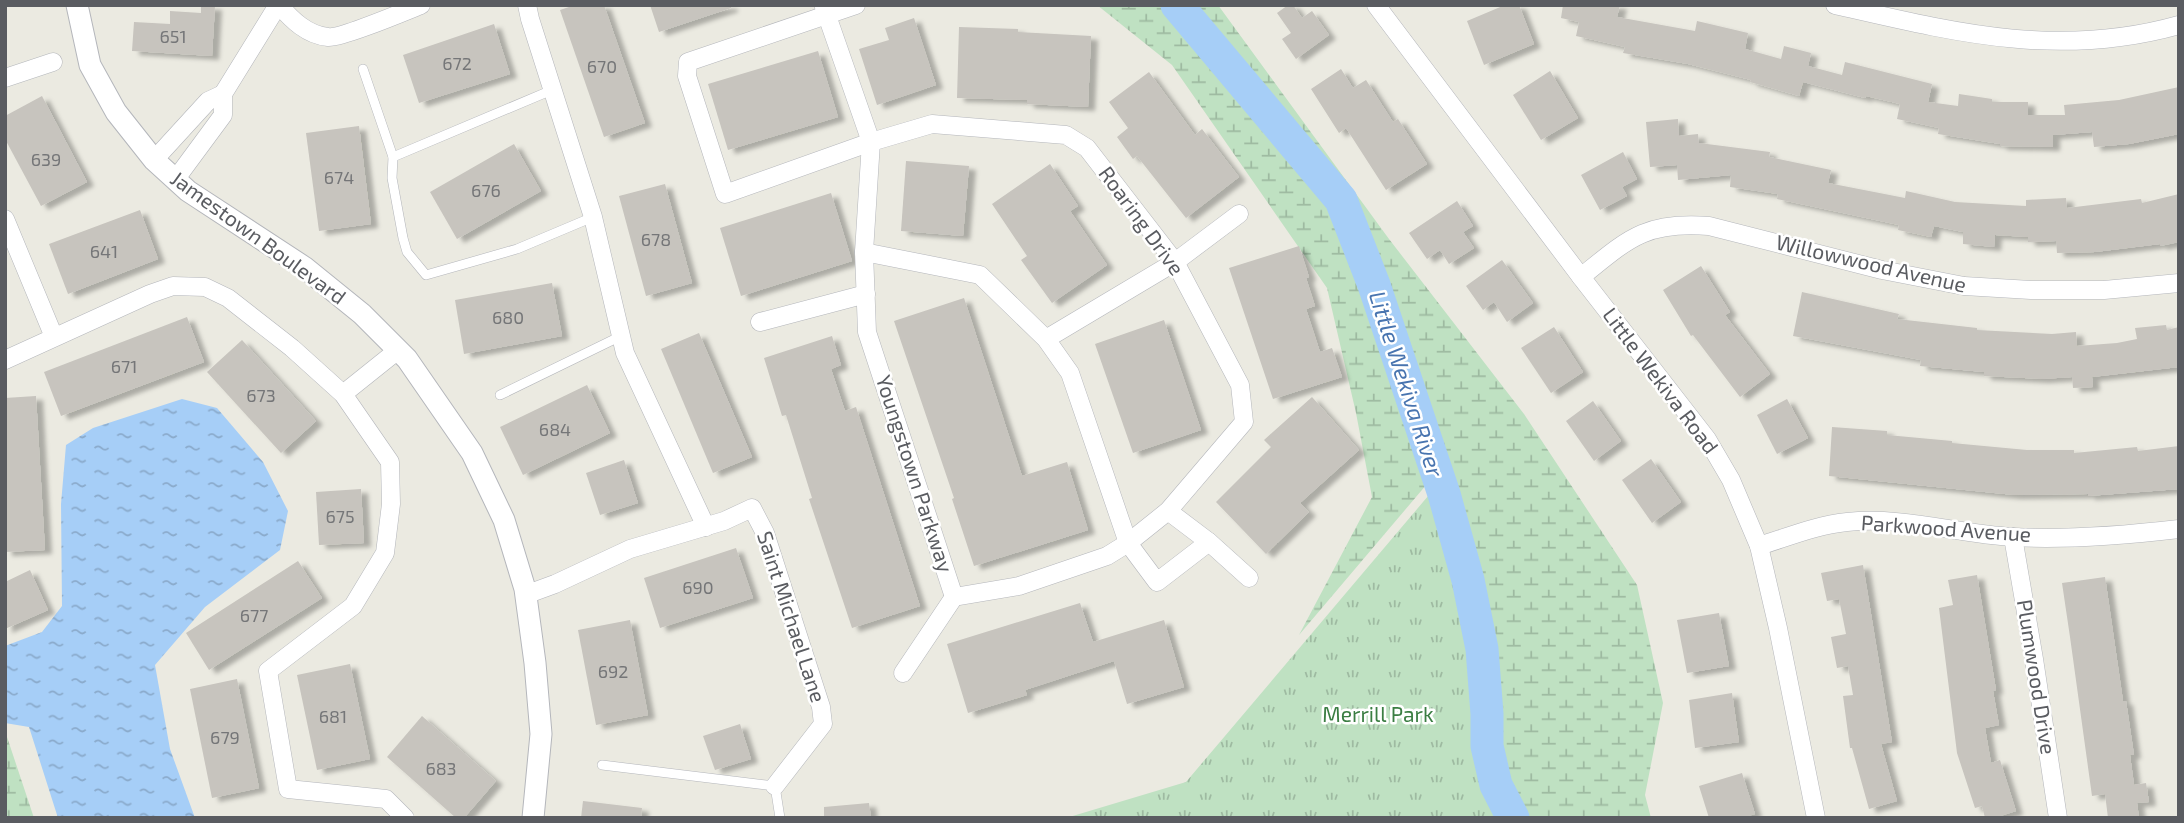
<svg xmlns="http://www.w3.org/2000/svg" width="2184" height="823" viewBox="0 0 2184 823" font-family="'Exo 2',sans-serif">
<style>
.grass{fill:url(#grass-tufts)}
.wetland{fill:url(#wetland-marsh)}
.water{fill:url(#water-ripples)}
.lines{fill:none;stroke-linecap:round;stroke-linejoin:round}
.river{stroke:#a6cef7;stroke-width:33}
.building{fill:#c7c4be;filter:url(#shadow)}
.service-casing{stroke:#b4b6bb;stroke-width:10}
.minor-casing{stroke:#b4b6bb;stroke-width:19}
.tertiary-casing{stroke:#b4b6bb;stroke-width:23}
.service{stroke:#fff;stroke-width:9}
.minor{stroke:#fff;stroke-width:18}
.tertiary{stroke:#fff;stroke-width:21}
.labels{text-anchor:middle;stroke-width:5;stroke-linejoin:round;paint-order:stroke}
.number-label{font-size:18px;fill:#757678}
.street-label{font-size:21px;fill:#5a5c61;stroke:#fff}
.park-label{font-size:21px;fill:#3b7e43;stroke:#fff}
.water-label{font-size:23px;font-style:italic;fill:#4874af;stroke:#fff}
</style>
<defs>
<pattern id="grass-tufts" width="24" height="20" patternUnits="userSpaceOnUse" patternTransform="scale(1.75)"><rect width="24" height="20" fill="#bfe1c2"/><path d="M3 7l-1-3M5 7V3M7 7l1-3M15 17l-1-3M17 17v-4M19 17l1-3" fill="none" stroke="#9ebaa1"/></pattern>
<pattern id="wetland-marsh" width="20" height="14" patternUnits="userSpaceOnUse" patternTransform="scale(1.75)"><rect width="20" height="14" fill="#bfe1c2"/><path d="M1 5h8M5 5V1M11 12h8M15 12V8" fill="none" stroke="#9ebaa1"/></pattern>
<pattern id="water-ripples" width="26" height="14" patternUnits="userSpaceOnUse" patternTransform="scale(1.75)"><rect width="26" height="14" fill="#a6cef7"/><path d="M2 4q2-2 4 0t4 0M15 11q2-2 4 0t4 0" fill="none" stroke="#8aaacb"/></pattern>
<filter id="shadow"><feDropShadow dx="7" dy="4" stdDeviation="2" flood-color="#0004"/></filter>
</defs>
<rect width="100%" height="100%" fill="#ebeae1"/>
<path class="grass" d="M1434 489 1455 555 1474 646 1485 747 1494 786 1511 818H1066L1186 782Z"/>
<g class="wetland">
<path d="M1097 5H1218L1389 239 1524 414 1637 585 1663 703 1645 795 1651 818H1522L1502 783 1494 745 1483 644 1464 552 1442 486 1439 482 1431 481 1427 484 1299 635 1372 497 1356 413 1327 288 1172 65Z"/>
<path d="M5 731 34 818H5Z"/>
</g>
<path class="water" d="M182 399 217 408 263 462 288 511 280 550 205 607 155 665 170 749 195 818H58L29 727 5 723V646L42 632 62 606 61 504 66 445 93 428Z"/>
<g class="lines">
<path class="river" d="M1177 5 1341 200 1374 285 1444 494 1468 580 1482 649 1487 714V746L1496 785 1513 818"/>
</g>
<g class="building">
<path d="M575 5H604L645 123 604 137 560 10Z"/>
<path d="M650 5H731V8L659 32Z"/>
<path d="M1288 5H1293L1302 18 1312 11 1329 35 1296 59 1282 39 1291 33 1277 13Z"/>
<path d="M1505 5H1519L1534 44 1484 65 1467 21Z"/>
<path d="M1563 5H1620L1617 17 1695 31 1697 21 1748 33 1745 49 1781 59 1784 46 1811 53 1808 66 1842 75 1845 62 1932 84 1928 102 1958 106 1959 94 1992 99V102H2028V115H2065L2064 105 2119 100 2179 87V134L2129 144 2094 147 2092 132 2053 135V147L2000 146V144L1938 134 1939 128 1897 119 1900 104 1866 96 1865 98 1803 82 1799 96 1750 82 1751 80 1688 64 1623 53 1625 47 1576 36 1579 22 1561 18Z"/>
<path d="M201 6H215L212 56 132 51 134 22 170 24V11L201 13Z"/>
<path d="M914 18 936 85 877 105 859 49 889 40 885 28Z"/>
<path d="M494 24 510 74 419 103 403 55Z"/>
<path d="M959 27 1018 29V32L1091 36 1088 107 1027 104V100L957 98Z"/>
<path d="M818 51 838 117 728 150 708 84Z"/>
<path d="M1341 69 1353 88 1366 80 1393 122 1398 119 1427 164 1386 190 1346 128 1339 133 1311 89Z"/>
<path d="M1550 71 1578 118 1541 140 1513 95Z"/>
<path d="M1149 72 1195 135 1202 129 1239 177 1186 218 1137 156 1133 159 1117 137 1128 128 1109 102Z"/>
<path d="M42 96 87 182 41 206 5 139V116Z"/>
<path d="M1678 119 1679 136 1698 134 1699 143 1770 152 1769 157 1831 170 1828 183 1905 198 1906 191 1955 202 2026 206V200L2066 198 2067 208 2141 199 2142 203 2179 194V242L2160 246V244L2095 252 2057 253 2056 241 2028 242V237L1995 235 1994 247 1963 244V232L1934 226 1931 237 1898 230 1899 225 1777 199 1778 194 1730 187 1731 175 1678 180 1677 165 1650 167 1646 122Z"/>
<path d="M359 126 371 224 319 231 306 133Z"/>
<path d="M514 144 541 191 457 239 430 192Z"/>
<path d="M1623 152 1637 179 1622 187 1627 196 1600 210 1581 175Z"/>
<path d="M906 161 969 166 963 236 901 231Z"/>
<path d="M1050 164 1078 206 1070 211 1107 265 1052 303 1021 260 1027 256 992 204Z"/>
<path d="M665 184 692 283 646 296 619 196Z"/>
<path d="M831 193 852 261 741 296 720 228Z"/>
<path d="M1457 201 1473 226 1463 232 1474 248 1449 264 1440 250 1427 259 1409 233Z"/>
<path d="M140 210 158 259 68 294 49 244Z"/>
<path d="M1299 246 1309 277 1306 278 1315 306 1306 309 1320 352 1332 348 1342 377 1273 399 1229 268Z"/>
<path d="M1502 260 1533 303 1507 322 1494 302 1483 310 1466 286Z"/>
<path d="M1701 266 1730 312 1725 315 1770 374 1740 397 1693 335 1691 336 1663 290Z"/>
<path d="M552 283 562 336 464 354 455 300Z"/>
<path d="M1802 292 1899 314 1897 319 1977 328V330L2052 334 2076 332 2077 346 2117 343 2137 339 2135 328 2166 325 2167 330 2179 327V367L2092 377 2093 387 2073 388 2072 377 2042 379 1984 376V372L1920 366 1921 360 1793 336Z"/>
<path d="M964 298 1022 476 1067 462 1088 530 974 566 952 499 954 498 894 321Z"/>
<path d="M187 317 204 362 61 416 44 372Z"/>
<path d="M1164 320 1201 430 1133 453 1095 344Z"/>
<path d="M1554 327 1583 372 1551 393 1521 348Z"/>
<path d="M699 333 752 457 713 473 661 349Z"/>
<path d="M832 336 841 365 831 369 845 411 856 407 920 606 852 628 809 499 812 498 786 415 782 416 764 358Z"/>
<path d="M242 340 316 421 281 453 207 372Z"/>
<path d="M587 385 610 433 523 475 500 427Z"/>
<path d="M36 396 45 550 5 552V398Z"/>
<path d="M1312 397 1359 450 1300 503 1309 512 1266 554 1216 502 1271 447 1264 440Z"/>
<path d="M1787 399 1808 438 1777 454 1757 415Z"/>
<path d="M1593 401 1621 441 1594 461 1566 421Z"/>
<path d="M1832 427 1887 431V435L1952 441V443L2027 450H2074V453L2137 447 2138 451 2179 446V489L2088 496V494L2014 495 1829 476Z"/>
<path d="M1651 459 1681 502 1652 523 1622 480Z"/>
<path d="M624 460 638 503 600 515 586 473Z"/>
<path d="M361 489 364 543 319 545 316 492Z"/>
<path d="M736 548 753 598 660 628 644 578Z"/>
<path d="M298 561 322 598 209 670 186 633Z"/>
<path d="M1863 565 1892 742 1881 744 1897 801 1869 809 1852 748H1850L1843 696 1853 695 1848 666 1837 668 1831 637 1846 634 1839 599 1827 601 1821 573Z"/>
<path d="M30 570 48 610 5 629V582Z"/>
<path d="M1977 575 1996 690 1993 691 1999 725 1985 728 1991 763 2000 760 2016 811 1994 818H1985L1982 806 1975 808 1957 753 1939 608 1953 605 1948 580Z"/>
<path d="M2105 577 2123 701H2126L2134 755H2130L2134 785 2146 783 2149 802 2137 803 2139 818H2108L2105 794 2092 796 2070 637 2062 583Z"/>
<path d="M1080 603 1093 642 1164 620 1184 687 1127 704 1114 661 1025 690 1027 695 968 713 947 644Z"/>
<path d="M1719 613 1729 666 1687 673 1677 620Z"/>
<path d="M630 620 648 715 596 725 578 630Z"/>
<path d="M350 664 370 759 317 770 297 675Z"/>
<path d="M237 679 259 788 212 798 190 689Z"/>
<path d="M1732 693 1739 742 1695 748 1689 700Z"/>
<path d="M422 716 496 781 464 818H456L387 757Z"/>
<path d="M740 724 751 759 715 770 703 736Z"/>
<path d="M1742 773 1755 814 1741 818H1709L1699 786Z"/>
<path d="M583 801 642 808 641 818H581Z"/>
<path d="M869 803 871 818H824V807Z"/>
</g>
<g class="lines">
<defs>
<g id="service">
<path d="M363 69 393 157 392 178 403 238 407 252 426 275 517 249 593 217"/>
<path d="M393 157 552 90"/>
<path d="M500 395 621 336"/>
<path d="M602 765 775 786 780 818"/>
</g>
<g id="minor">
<path d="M279 5C292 20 307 35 328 37 339 39 406 11 421 5"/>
<path d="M527 5 530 19 593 217 625 353 706 527"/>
<path d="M856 5 688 62 687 76 725 194 871 142 932 124 1066 135 1087 148 1175 262 1240 385 1244 422 1168 511 1128 543 1107 556 1019 586 954 597"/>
<path d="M1376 5 1581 277 1707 439 1731 480 1759 546 1778 628 1816 818"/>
<path d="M1835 5C1953 32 2058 59 2179 25"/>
<path d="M824 7 871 142 864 252 867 332 954 597"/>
<path d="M5 78 53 62"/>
<path d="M154 160 208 101 223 94"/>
<path d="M175 180 223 115V94L278 5"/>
<path d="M5 219 54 337"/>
<path d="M864 252 980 275 1046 339 1070 373 1128 543 1157 582 1209 542"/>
<path d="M1581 277C1628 239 1645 221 1709 226L1882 270 1964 286 2031 290H2104L2179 283"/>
<path d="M760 322 866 294"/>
<path d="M1046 339 1175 262 1239 214"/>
<path d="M5 360 150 294 173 286 205 287 228 298 292 348 343 394 390 462 391 504 385 553 353 606 268 671 288 789 386 799 405 818"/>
<path d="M343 394 398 350"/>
<path d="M1168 511 1209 542 1249 578"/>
<path d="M2013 537 2034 659 2058 818"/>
<path d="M1759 546C1788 537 1817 525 1847 522 1902 516 1958 534 2013 537 2065 540 2127 535 2179 529"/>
<path d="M525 595 555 584 630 549 724 521 752 508 765 533 821 707 823 724 775 786"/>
<path d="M903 673 954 597"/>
</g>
<path id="tertiary" d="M77 5 90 65 116 112 154 160 188 191 304 267 362 314 407 359 472 453 504 520 525 589 535 663 541 734 533 818"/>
</defs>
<use href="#service" class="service-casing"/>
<use href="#minor" class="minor-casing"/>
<use href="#tertiary" class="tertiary-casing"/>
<use href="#service" class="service"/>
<use href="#minor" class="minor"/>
<use href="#tertiary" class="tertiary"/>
</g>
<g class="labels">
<g class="number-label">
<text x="173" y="43">651</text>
<text x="457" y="70">672</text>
<text x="602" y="73">670</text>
<text x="46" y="166">639</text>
<text x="339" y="184">674</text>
<text x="486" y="197">676</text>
<text x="656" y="246">678</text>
<text x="104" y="258">641</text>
<text x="508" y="324">680</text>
<text x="124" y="373">671</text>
<text x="261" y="402">673</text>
<text x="555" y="436">684</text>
<text x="340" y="523">675</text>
<text x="698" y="594">690</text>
<text x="254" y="622">677</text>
<text x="613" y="678">692</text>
<text x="333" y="723">681</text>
<text x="225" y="744">679</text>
<text x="441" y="775">683</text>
</g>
<g class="street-label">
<text transform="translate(1141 221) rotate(54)" y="7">Roaring Drive</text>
<text transform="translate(258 238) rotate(36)" y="7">Jamestown Boulevard</text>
<text transform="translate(1871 264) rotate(13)" y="7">Willowwood Avenue</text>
<text transform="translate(1660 381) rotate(53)" y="7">Little Wekiva Road</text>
<text transform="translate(914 474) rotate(72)" y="7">Youngstown Parkway</text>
<text transform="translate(1946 529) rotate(4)" y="7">Parkwood Avenue</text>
<text transform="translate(791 617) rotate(72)" y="7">Saint Michael Lane</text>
<text transform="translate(2036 677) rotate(81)" y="7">Plumwood Drive</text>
</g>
<g class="park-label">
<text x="1378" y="722">Merrill Park</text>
</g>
<g class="water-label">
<text transform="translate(1406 384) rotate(72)" y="8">Little Wekiva River</text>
</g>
</g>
<rect width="2184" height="823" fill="none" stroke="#5a5c61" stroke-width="14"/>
</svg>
